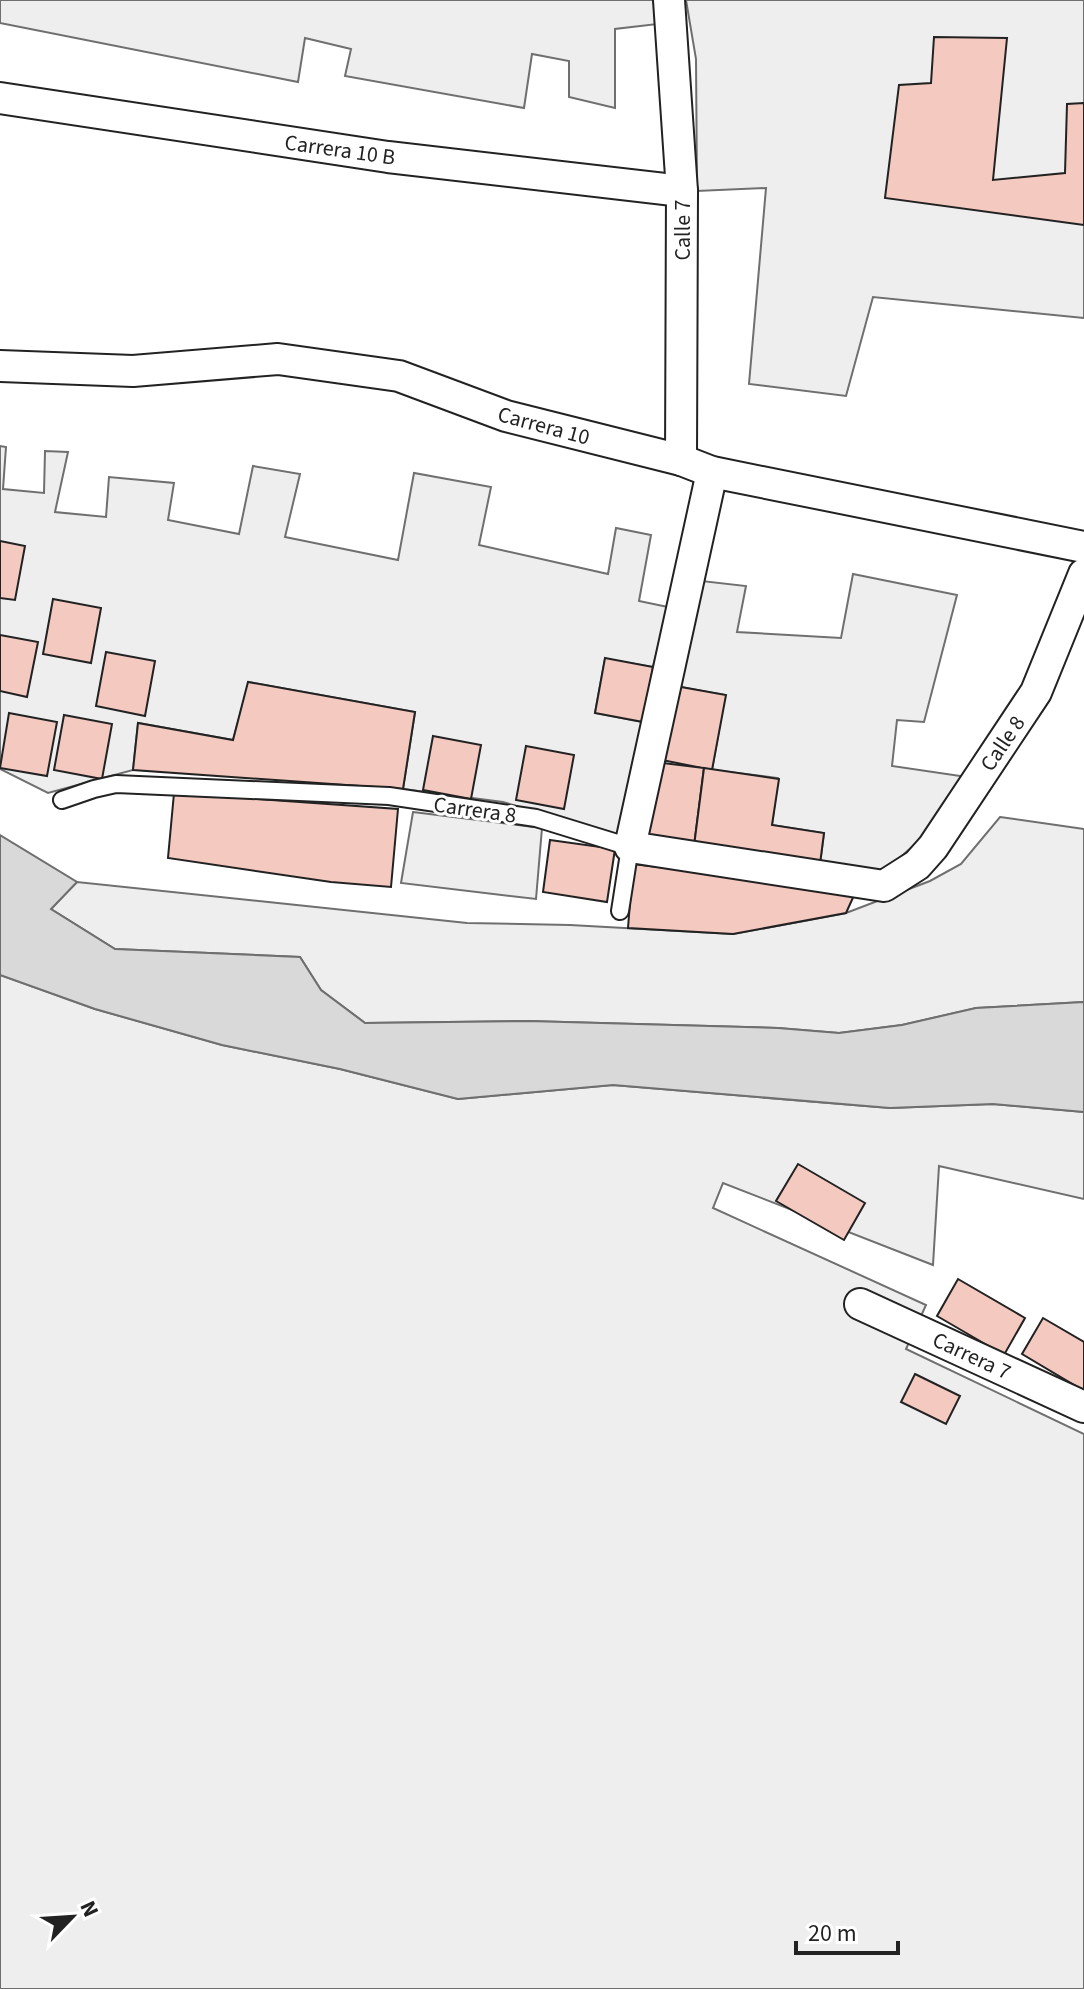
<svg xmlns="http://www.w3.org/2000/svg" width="1084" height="1989" viewBox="0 0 1084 1989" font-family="'Source Sans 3',sans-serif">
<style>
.green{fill:#eee;stroke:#6f6f6f;stroke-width:2}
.water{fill:#d9d9d9;stroke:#6f6f6f;stroke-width:2}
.building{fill:#f3c9c0;stroke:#222;stroke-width:2}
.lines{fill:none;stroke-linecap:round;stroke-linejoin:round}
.lane-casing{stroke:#222;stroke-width:20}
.street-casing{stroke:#222;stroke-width:34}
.lane{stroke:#fff;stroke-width:16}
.street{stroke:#fff;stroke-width:30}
.labels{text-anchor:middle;stroke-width:6;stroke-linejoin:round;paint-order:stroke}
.street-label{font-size:22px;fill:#222;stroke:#fff}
</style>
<rect width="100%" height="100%" fill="#fff"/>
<g class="green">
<path d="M0 0H653L658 24 615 29V108L569 97V61L532 54 524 108 345 76 351 49 305 38 298 82 0 23Z"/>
<path d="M686 0H1084V318L873 297 846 396 749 384 766 188 697 191 696 59Z"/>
<path d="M0 446 6 447 3 489 44 493 45 451 68 452 55 512 106 517 109 477 174 483 168 520 239 534 253 466 300 474 285 537 398 560 414 473 491 487 479 545 608 574 616 528 651 535 639 601 668 607 653 667 605 659 595 713 643 722 623 837 503 802 403 789 415 712 249 682 233 740 138 723 133 770 48 793 0 769Z"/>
<path d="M853 574 957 595 924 722 897 720 892 766 967 777 922 838 878 877 820 864 824 833 772 825 778 778 712 770 725 695 681 687 702 581 746 586 737 632 841 638Z"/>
<path d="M413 812 542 828 536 899 401 883Z"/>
<path d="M1000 817 1084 829V1002L976 1008 902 1025 839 1033 778 1028 528 1021 365 1023 321 990 300 957 115 949 51 909 77 882 467 923 570 925 733 934 846 913 930 881 961 864Z"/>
<path d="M0 975 95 1009 222 1045 340 1069 458 1099 613 1085 890 1108 993 1104 1084 1112V1199L939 1166 933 1265 723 1183 713 1208 926 1305 906 1349 1084 1434V1989H0Z"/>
</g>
<path class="water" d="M0 835 77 882 51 909 115 949 300 957 321 990 365 1023 528 1021 778 1028 839 1033 902 1025 976 1008 1084 1002V1112L993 1104 890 1108 613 1085 458 1099 340 1069 222 1045 95 1009 0 975Z"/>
<g class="building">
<path d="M934 37 1007 38 993 180 1065 173 1067 104 1084 103V225L885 198 899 85 931 83Z"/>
<path d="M0 541 25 546 15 600 0 598Z"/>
<path d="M53 599 101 608 91 663 43 654Z"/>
<path d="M0 635 38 642 27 697 0 691Z"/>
<path d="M106 652 155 661 145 716 96 706Z"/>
<path d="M605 658 653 667 643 722 595 713Z"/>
<path d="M248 682 415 712 403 789 133 770 138 723 233 740Z"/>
<path d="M681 687 726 695 712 770 662 760Z"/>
<path d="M9 713 57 722 47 776 0 768Z"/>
<path d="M64 715 112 724 102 779 54 770Z"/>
<path d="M433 736 481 745 471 799 423 790Z"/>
<path d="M526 746 574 755 564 809 516 800Z"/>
<path d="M663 763 704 768 694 846 644 837Z"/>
<path d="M704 768 779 779 772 825 824 833 820 864 694 846Z"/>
<path d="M174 793 398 809 391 887 331 882 168 858Z"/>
<path d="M550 840 615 849 607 902 543 892Z"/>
<path d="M633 864 856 891 846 913 733 934 628 928Z"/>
<path d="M798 1164 865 1203 844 1240 776 1201Z"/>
<path d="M958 1279 1025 1318 1004 1355 937 1316Z"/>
<path d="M1043 1318 1084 1342V1391L1022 1354Z"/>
<path d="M915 1374 960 1396 946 1424 901 1402Z"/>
</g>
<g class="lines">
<defs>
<path id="lane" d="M62 800 94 789 116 784 389 796 536 818 630 847 620 911"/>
<g id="street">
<path d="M669 0 682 191 681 460"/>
<path d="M0 98 388 157 682 191"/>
<path d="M0 366 133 371 278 359 399 376 506 416 681 460 712 472 1084 547"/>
<path d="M712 472 630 847 884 886 917 865 933 847 1036 692 1084 574"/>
<path d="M860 1304 1084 1407"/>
</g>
</defs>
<use href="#lane" class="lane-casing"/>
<use href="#street" class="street-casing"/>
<use href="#lane" class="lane"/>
<use href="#street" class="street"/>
</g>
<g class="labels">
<g class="street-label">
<text transform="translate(340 149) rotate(8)" y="8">Carrera 10 B</text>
<text transform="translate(682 230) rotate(-90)" y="8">Calle 7</text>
<text transform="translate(544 425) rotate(15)" y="8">Carrera 10</text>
<text transform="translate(1002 743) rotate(-56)" y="8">Calle 8</text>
<text transform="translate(475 809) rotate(8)" y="8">Carrera 8</text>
<text transform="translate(972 1355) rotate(25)" y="8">Carrera 7</text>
</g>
</g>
<g transform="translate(72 1917) rotate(65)" stroke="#ffffff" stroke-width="6" paint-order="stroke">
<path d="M0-6L14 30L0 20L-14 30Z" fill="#222222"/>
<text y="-12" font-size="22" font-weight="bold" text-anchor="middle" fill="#222222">N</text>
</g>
<path d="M796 1941v12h102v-12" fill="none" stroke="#222222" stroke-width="4"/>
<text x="808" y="1941" font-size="24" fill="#222222" stroke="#ffffff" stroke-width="6" paint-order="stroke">20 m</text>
</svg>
